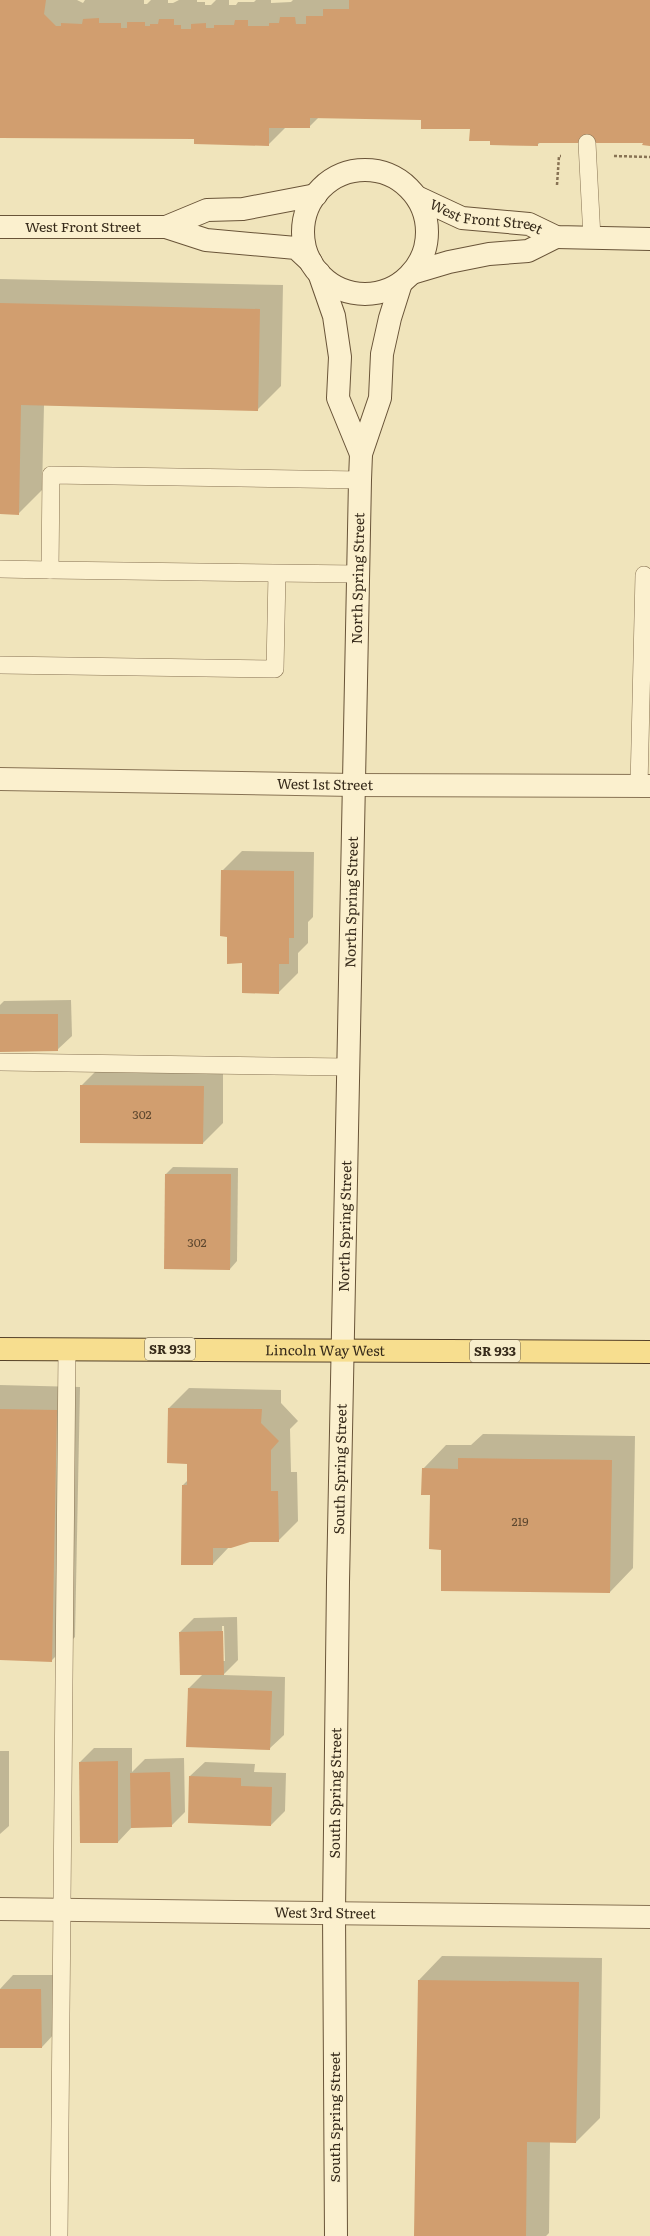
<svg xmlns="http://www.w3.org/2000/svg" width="650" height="2236" viewBox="0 0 650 2236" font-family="Literata,serif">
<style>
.shadow{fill:#0003;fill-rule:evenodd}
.building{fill:#d19e6f}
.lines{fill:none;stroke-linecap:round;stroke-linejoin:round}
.lane-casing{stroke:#887354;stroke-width:18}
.street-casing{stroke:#887354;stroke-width:24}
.secondary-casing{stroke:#695438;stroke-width:24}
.primary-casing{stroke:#554129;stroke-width:24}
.path{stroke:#887354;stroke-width:2.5;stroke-dasharray:3 2;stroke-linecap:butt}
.lane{stroke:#fbf0ce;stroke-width:17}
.street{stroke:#fbf0ce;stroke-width:22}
.secondary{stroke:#fbf0ce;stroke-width:22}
.primary{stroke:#f7de8f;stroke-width:22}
.labels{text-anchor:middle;stroke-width:3;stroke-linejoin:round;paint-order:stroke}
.number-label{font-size:12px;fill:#5d472f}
.shield{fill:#f7edcb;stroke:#70644f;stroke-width:1}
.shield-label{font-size:13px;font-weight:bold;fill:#362a1a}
.street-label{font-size:14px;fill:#362a1a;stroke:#f7edcb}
</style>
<rect width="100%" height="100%" fill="#f0e4bb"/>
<g class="shadow">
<path d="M0 0H77L83 3 85 0H144V4H147L151 0H168V3H173L179 0H197V2H205V5H211L216 0H229V5H236L238 2H254L256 0H271V3L291 2 293 0H650V145L644 142H541L537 145 491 140 471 128 422 119 319 117 309 127H286L268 145 195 138 0 137Z"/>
<path d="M0 279 283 285 281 386 257 410 44 405 42 490 18 514 0 513Z"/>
<path d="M242 851 314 852 313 917 308 922V943L298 953V973L278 993 243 962 228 936 222 871Z"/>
<path d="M71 1000 72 1036 57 1050 0 1051V1005L4 1001Z"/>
<path d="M101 1066 223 1067V1123L203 1143 81 1086Z"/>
<path d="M173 1167 238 1168 237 1261 230 1269 166 1174Z"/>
<path d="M0 1385 80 1387 75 1637 51 1661 0 1659Z"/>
<path d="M189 1388 281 1390V1403L298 1421 290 1429 291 1472H297L298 1521 278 1541H250L229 1547 213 1564 183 1485 188 1480V1463L169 1408Z"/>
<path d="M483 1434 635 1436 633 1568 610 1592 442 1549 431 1494 423 1469 446 1445H471Z"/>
<path d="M237 1617 238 1660 223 1675 285 1677 284 1735 269 1749 189 1688 203 1674 180 1632 194 1618ZM222 1626H224L225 1661H223Z"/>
<path d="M94 1748H132V1772L145 1759 184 1758 185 1812 171 1826 132 1827 118 1842 80 1762Z"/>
<path d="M0 1751H9V1826L0 1834Z"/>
<path d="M205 1762 255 1764 254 1772 286 1773 285 1811 271 1825 190 1776Z"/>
<path d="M442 1956 602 1958 600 2118 576 2142 550 2141 549 2233 546 2236H415L419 1980Z"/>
<path d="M13 1975H55L56 2032 42 2047H0V1989Z"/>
</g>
<g class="building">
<path d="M0 0H46L44 14 56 26H61V23L82 24 83 19 99 18V23H121V28H127V22H145V26H150V24H158L159 19H174V25H181V29H191V24L206 23V28H214V25H234L235 20H248V26H269V23H279L280 17H295L296 24H306V16H323V9H349V0H650V146L642 145 643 143H538V146L490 145V141H469L470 129H421V120L310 118V128H269V146L194 144V139L0 138Z"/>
<path d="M0 303 260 309 258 411 21 405 19 515 0 514Z"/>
<path d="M221 870 294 871V938H289V964H279V994L242 993V963L227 964V937L220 936Z"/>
<path d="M0 1014H58V1051L0 1052Z"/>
<path d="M80 1085 204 1086 203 1144 80 1143Z"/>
<path d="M165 1174H231L230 1270 164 1269Z"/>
<path d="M168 1408 262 1409 261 1423 279 1441 271 1450V1491H278L279 1542H250L231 1548H213V1565H181L182 1485H187V1464L167 1463Z"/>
<path d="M0 1409 57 1410 52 1662 0 1660Z"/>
<path d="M458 1458 612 1460 610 1593 441 1591V1550L429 1549 430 1495H421L422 1468 458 1469Z"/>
<path d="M223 1631 224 1675H180L179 1632Z"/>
<path d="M188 1688 272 1691 270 1750 186 1747Z"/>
<path d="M118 1761V1843H80L79 1762Z"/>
<path d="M170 1772 172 1827 131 1828 130 1773Z"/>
<path d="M189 1776 241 1778V1786L272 1787 271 1826 188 1823Z"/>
<path d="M418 1980 579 1982 576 2143 527 2142 526 2236H414Z"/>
<path d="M0 1989H41L42 2048H0Z"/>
</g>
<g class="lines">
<defs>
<g id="lane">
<path d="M587 143 592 238"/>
<path d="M0 569 50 570"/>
<path d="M357 574 50 570 51 475 360 480"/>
<path d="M0 665 275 669 277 574"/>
<path d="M639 786 644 575"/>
<path d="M0 1062 347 1067"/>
<path d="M59 2236 67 1349"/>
</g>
<g id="street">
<path id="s1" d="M0 779 353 785 650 786"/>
<path id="s2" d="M0 1909 650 1917"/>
</g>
<g id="secondary">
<circle cx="365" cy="232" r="62"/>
<path id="s3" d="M417 197 462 218 529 224 556 237 650 239"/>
<path id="s4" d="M0 227H166L206 240 296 248 311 262"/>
<path d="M166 227 207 210 243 209 316 195"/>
<path d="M319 273 334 316 340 357 338 398 361 454"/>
<path d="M412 273 449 262 489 254 528 251 556 237"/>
<path id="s5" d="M336 2236 334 1912 338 1582 360 480 361 454 380 398 382 354 390 318 401 283"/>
</g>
<g id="primary">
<path id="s6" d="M0 1349 650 1352"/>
</g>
</defs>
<use href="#lane" class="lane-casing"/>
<use href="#street" class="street-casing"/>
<use href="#secondary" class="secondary-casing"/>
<use href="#primary" class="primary-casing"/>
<g class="path">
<path d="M614 156 650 157"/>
<path d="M557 185 559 156H561"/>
</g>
<use href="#lane" class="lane"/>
<use href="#street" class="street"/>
<use href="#secondary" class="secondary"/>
<use href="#primary" class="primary"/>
</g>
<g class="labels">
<g class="number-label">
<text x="142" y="1119">302</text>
<text x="197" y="1247">302</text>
<text x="520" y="1526">219</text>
</g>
<g class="shield">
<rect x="145" y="1338" width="50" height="22" rx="3"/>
<rect x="470" y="1340" width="50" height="22" rx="3"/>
</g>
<g class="shield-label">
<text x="170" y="1354">SR 933</text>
<text x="495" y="1356">SR 933</text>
</g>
<g class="street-label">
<text dy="5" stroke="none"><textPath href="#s3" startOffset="73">West Front Street</textPath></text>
<text dy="5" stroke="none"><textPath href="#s4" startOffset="83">West Front Street</textPath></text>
<text dy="5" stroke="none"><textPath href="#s5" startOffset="1658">North Spring Street</textPath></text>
<text dy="5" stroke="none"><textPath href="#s1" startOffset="325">West 1st Street</textPath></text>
<text dy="5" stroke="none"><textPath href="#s5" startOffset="1334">North Spring Street</textPath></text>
<text dy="5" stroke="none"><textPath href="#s5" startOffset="1010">North Spring Street</textPath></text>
<text dy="5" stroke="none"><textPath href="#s6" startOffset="325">Lincoln Way West</textPath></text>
<text dy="5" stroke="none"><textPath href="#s5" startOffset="767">South Spring Street</textPath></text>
<text dy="5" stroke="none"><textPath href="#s5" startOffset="443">South Spring Street</textPath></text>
<text dy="5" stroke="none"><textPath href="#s2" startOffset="325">West 3rd Street</textPath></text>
<text transform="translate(335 2117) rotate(-90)" y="5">South Spring Street</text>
</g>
</g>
</svg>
